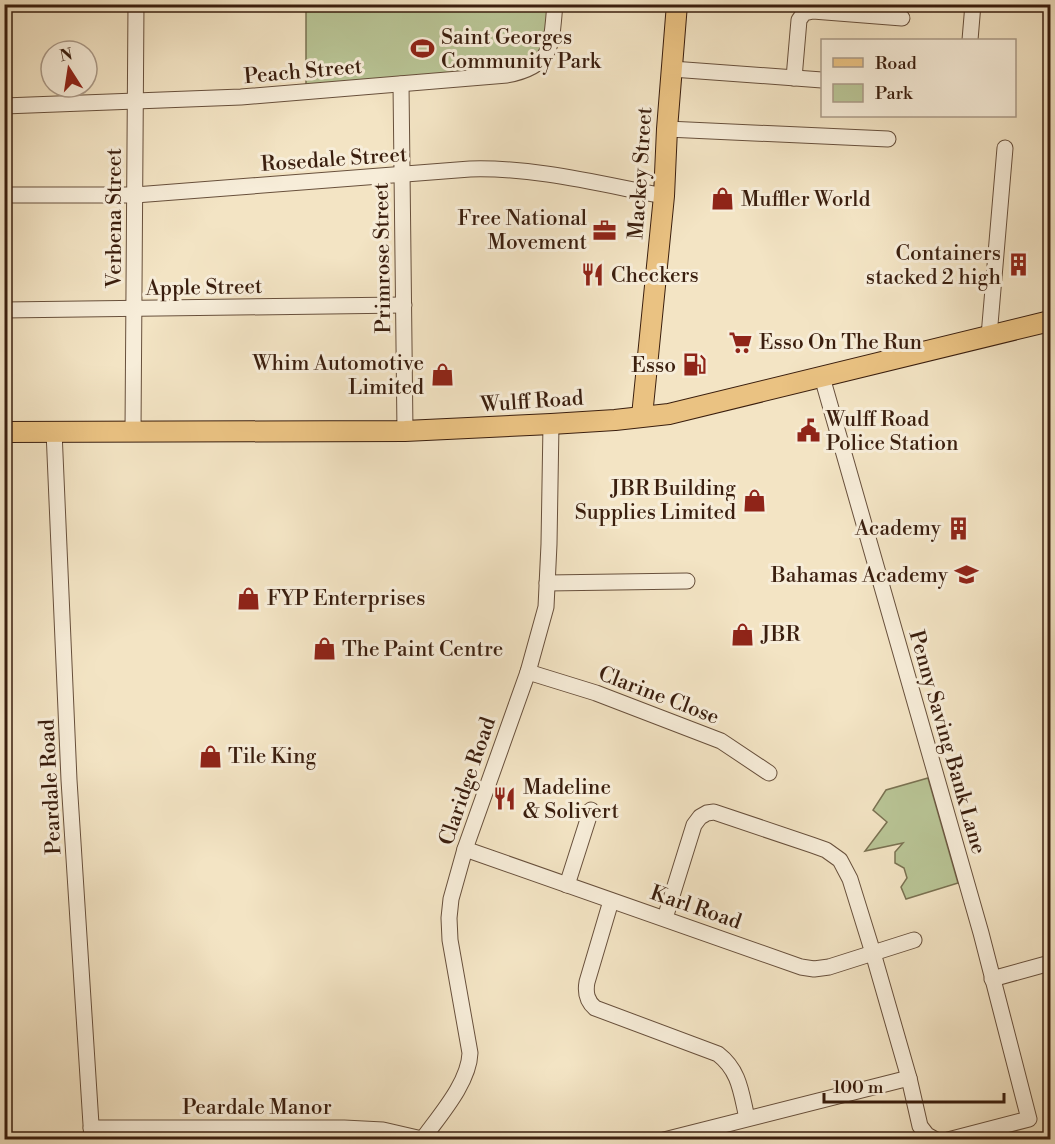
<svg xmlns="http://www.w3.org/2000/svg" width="1055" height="1144" viewBox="0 0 1055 1144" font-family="'Libre Bodoni',serif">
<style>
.green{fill:#b9c596;stroke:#7a7252;stroke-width:1.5}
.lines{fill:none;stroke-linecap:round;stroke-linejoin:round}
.minor-casing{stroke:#68503c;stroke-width:17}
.major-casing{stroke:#3a1e0e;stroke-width:22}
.minor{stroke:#f7edd9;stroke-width:15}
.major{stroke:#eac282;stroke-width:20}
.labels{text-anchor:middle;stroke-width:6;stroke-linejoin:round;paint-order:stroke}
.poi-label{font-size:21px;fill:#3a1e0e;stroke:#f7edd9;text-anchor:start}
.street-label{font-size:21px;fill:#3a1e0e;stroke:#f7edd9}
</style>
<rect width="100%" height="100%" fill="#f3e4c4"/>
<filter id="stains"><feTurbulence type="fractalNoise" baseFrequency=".00333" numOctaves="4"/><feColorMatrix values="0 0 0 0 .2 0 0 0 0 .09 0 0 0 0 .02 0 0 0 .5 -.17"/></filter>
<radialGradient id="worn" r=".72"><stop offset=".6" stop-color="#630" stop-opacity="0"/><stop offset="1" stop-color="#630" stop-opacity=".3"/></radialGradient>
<g class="green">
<path d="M306 5H548C546 21 548 48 533 59 528 63 521 65 515 68L306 86Z"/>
<path d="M928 778 958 883 906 899 901 887 907 878 904 868 895 863V852L903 843 865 851 887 822 873 810 886 790Z"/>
</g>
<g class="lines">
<defs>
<g id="minor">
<path d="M970 40 973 4"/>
<path d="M672 69 822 80"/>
<path d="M794 78 799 20 804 13 813 11 902 18"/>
<path d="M401 84 405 431"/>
<path d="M4 106 241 97 507 75C554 66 551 45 555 4"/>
<path d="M667 129 888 139"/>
<path d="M4 195H135L470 169C535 167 600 184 664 196"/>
<path d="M4 310 404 305"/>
<path d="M989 336 1005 148"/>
<path d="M822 377 981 933 1029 1119 948 1140"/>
<path d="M54 431 69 780 92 1140"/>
<path d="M133 431 136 4"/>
<path d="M547 583 687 581"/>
<path d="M528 672 596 693 721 741 769 773"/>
<path d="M465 849 801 967 814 969 829 967 914 940"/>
<path d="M567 885 591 810"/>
<path d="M611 901 587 982C585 993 587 1001 595 1008L718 1054C740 1071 741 1093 747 1118"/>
<path d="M665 918 694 825 700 817 707 813 714 812 812 845 826 850 840 860 850 879 873 953 909 1078 920 1126 927 1135 936 1140"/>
<path d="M992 979 1050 963"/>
<path d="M91 1128H344L383 1130 422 1139"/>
<path d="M422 1140C439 1116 469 1083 470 1053L450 940 449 918 451 899 465 849 528 672 546 607 549 544 551 424"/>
<path d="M664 1140 909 1078"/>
</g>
<g id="major">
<path d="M642 416 664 196 667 129 677 4"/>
<path d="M4 432 405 431 551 424 615 420 669 414 1050 321"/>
</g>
</defs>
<use href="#minor" class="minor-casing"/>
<use href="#major" class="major-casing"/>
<use href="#minor" class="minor"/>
<use href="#major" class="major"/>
</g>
<defs>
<symbol id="stadium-bare" viewBox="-9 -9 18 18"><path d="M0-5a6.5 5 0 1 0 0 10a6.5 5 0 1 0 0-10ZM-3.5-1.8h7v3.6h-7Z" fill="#8f2418" stroke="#f7edd9" stroke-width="2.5" paint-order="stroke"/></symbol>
<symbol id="shop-bare" viewBox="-9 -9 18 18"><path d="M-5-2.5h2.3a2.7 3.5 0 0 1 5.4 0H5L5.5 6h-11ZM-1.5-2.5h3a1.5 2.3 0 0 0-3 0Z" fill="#8f2418" stroke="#f7edd9" stroke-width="2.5" paint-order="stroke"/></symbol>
<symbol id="office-bare" viewBox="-9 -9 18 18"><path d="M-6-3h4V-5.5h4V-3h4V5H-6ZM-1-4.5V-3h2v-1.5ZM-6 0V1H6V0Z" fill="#8f2418" stroke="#f7edd9" stroke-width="2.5" paint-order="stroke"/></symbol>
<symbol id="building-bare" viewBox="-9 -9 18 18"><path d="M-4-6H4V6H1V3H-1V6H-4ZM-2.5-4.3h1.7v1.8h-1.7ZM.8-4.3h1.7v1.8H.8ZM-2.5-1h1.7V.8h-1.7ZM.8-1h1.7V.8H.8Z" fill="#8f2418" stroke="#f7edd9" stroke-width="2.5" paint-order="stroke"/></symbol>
<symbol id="restaurant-bare" viewBox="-9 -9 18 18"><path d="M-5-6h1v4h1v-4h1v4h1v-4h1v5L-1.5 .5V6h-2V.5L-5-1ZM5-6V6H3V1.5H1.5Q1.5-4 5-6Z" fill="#8f2418" stroke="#f7edd9" stroke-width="2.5" paint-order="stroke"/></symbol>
<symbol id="supermarket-bare" viewBox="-9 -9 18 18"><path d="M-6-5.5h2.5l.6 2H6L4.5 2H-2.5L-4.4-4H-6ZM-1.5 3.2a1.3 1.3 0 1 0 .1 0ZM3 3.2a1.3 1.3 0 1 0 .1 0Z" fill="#8f2418" stroke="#f7edd9" stroke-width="2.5" paint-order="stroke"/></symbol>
<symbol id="fuel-bare" viewBox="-9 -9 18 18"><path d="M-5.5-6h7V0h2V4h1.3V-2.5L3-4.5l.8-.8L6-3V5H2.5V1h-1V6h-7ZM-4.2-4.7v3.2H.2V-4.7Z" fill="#8f2418" stroke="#f7edd9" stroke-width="2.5" paint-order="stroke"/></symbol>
<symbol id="civic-bare" viewBox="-9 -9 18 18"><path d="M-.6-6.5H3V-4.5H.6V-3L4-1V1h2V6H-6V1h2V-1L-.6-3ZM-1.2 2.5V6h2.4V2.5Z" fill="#8f2418" stroke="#f7edd9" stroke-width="2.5" paint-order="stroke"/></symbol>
<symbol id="school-bare" viewBox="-9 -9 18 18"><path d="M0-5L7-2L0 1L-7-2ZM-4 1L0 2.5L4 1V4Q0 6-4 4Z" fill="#8f2418" stroke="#f7edd9" stroke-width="2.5" paint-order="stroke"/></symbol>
</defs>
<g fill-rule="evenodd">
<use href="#stadium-bare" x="406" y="32" width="33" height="33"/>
<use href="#shop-bare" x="706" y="182" width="33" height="33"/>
<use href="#office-bare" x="588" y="214" width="33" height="33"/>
<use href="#building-bare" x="1002" y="248" width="33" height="33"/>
<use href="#restaurant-bare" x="576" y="258" width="33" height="33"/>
<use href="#supermarket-bare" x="724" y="326" width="33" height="33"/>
<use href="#fuel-bare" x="678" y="348" width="33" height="33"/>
<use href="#shop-bare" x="426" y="358" width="33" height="33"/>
<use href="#civic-bare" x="792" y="414" width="33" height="33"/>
<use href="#shop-bare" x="738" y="484" width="33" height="33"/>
<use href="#building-bare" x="942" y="512" width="33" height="33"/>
<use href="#school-bare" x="950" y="558" width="33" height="33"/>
<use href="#shop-bare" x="232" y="582" width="33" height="33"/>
<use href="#shop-bare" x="726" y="618" width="33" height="33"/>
<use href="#shop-bare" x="308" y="632" width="33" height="33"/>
<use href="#shop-bare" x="194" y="740" width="33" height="33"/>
<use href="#restaurant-bare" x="488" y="782" width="33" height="33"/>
</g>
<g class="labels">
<g class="poi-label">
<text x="441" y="44">Saint Georges<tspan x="441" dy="24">Community Park</tspan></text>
<text x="741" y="206">Muffler World</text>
<text x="587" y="225" text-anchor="end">Free National<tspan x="587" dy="24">Movement</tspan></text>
<text x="1001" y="260" text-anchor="end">Containers<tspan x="1001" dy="24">stacked 2 high</tspan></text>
<text x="611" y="282">Checkers</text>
<text x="759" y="349">Esso On The Run</text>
<text x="424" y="370" text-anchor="end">Whim Automotive<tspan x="424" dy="24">Limited</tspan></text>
<text x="676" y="372" text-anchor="end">Esso</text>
<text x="826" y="426">Wulff Road<tspan x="826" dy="24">Police Station</tspan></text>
<text x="736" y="495" text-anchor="end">JBR Building<tspan x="736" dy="24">Supplies Limited</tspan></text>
<text x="941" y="535" text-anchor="end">Academy</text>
<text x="948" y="582" text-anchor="end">Bahamas Academy</text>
<text x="267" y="605">FYP Enterprises</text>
<text x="761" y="641">JBR</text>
<text x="342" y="656">The Paint Centre</text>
<text x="228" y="763">Tile King</text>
<text x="523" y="794">Madeline<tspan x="523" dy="24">&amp; Solivert</tspan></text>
</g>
<g class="street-label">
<text transform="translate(303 71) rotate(-5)" y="7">Peach Street</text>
<text transform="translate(334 159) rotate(-4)" y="7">Rosedale Street</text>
<text transform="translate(640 173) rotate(-86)" y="7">Mackey Street</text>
<text transform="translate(114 218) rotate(-90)" y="7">Verbena Street</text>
<text transform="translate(382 258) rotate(-91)" y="7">Primrose Street</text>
<text transform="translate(204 287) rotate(-1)" y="7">Apple Street</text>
<text transform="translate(532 401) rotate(-4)" y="7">Wulff Road</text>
<text transform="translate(659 695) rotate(21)" y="7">Clarine Close</text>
<text transform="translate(948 742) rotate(74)" y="7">Penny Saving Bank Lane</text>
<text transform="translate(467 781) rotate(-71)" y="7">Claridge Road</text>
<text transform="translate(50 787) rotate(-93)" y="7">Peardale Road</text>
<text transform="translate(696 907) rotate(19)" y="7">Karl Road</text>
<text x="257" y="1114">Peardale Manor</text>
</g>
</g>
<rect width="1055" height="1144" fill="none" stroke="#f3e4c4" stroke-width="24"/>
<rect x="6" y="6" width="1043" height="1132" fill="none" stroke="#3a1e0e" stroke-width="3"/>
<rect x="12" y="12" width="1031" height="1120" fill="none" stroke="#3a1e0e" stroke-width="1.5"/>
<rect x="821" y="39" width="195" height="78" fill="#f7edd9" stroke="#ab9a88" stroke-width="1.5"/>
<rect x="833" y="58" width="30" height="9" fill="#eac282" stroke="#ab9a88" stroke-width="1.5"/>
<text x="875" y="69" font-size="18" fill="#3a1e0e">Road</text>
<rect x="833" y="84" width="30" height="18" fill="#b9c596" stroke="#ab9a88" stroke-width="1.5"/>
<text x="875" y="99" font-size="18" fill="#3a1e0e">Park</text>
<g transform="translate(69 69) rotate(348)"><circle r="28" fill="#f7edd9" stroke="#ab9a88" stroke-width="1.5"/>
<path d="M0-4.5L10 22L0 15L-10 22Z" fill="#8f2418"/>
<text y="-9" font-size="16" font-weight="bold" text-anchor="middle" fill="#3a1e0e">N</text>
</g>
<path d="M824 1093v9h180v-9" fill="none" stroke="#3a1e0e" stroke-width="3"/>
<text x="833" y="1093" font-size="18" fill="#3a1e0e" stroke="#f7edd9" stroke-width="4.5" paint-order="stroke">100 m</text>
<rect width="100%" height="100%" filter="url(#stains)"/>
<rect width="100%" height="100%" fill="url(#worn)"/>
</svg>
